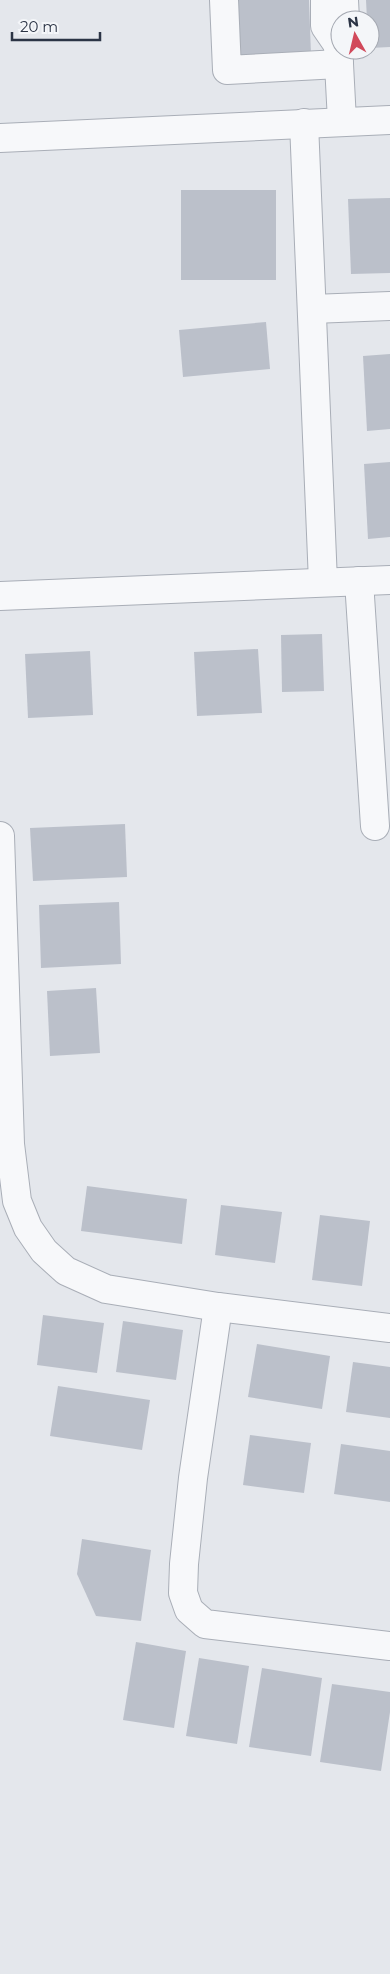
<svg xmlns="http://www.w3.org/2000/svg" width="390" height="1974" viewBox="0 0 390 1974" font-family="Montserrat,sans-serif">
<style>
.building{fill:#bbc0ca}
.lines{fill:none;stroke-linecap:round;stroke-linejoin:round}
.street-casing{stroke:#a9aeb7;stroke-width:30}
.street{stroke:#f7f8fa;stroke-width:28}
</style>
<rect width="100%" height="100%" fill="#e4e7ec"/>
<g class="building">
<path d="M236 0H309L311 55 238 58Z"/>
<path d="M366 0H390V47L370 48V20H367Z"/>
<rect x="181" y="190" width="95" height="90"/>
<path d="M390 198V273L351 274 348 199Z"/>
<path d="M266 322 270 369 183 377 179 330Z"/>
<path d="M390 354V429L367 431 363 356Z"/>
<path d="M390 462V537L368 539 364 464Z"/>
<path d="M322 634 324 691 282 692 281 635Z"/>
<path d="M258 649 262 713 197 716 194 652Z"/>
<path d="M90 651 93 715 28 718 25 654Z"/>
<path d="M125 824 127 877 33 881 30 828Z"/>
<path d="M119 902 121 964 41 968 39 905Z"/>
<path d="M96 988 100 1053 50 1056 47 991Z"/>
<path d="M87 1186 187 1199 182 1244 81 1231Z"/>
<path d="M221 1205 282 1212 275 1263 215 1255Z"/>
<path d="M320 1215 370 1221 362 1286 312 1280Z"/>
<path d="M43 1315 104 1323 97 1373 37 1365Z"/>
<path d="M123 1321 183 1330 176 1380 116 1372Z"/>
<path d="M257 1344 330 1356 322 1409 248 1397Z"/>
<path d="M353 1362 390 1367V1418L346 1412Z"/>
<path d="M58 1386 150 1400 142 1450 50 1436Z"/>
<path d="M250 1435 311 1443 304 1493 243 1485Z"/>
<path d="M341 1444 390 1451V1502L334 1494Z"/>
<path d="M82 1539 151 1550 141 1621 96 1616 77 1574Z"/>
<path d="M136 1642 186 1651 174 1728 123 1720Z"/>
<path d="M199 1658 249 1666 237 1744 186 1736Z"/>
<path d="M262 1668 322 1678 311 1756 249 1747Z"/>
<path d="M332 1684 390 1692V1712L381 1771 320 1762Z"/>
</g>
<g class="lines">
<defs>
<g id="street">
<path d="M224 0 227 70 339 64"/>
<path d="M325 0V26L338 45"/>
<path d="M344 0 345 20"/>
<path d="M340 40 338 45 342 121"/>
<path d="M304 123 323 582"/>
<path d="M0 138 390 120"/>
<path d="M312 309 390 306"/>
<path d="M359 581 375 826"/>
<path d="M0 596 390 580"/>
<path d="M0 836 10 1144 17 1201 28 1228 44 1251 66 1271 106 1289 218 1307 390 1328"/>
<path d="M218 1307 193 1478 184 1564 183 1593 189 1610 205 1624 390 1646"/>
</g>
</defs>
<use href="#street" class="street-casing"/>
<use href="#street" class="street"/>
</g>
<g transform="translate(355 35) rotate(352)"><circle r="24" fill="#f4f6f9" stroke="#a4a8b1"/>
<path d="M0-4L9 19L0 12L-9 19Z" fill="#d1495b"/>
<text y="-8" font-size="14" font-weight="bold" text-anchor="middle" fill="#2b3445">N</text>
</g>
<path d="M12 32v8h88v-8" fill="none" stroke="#2b3445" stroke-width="2.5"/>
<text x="20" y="32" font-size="15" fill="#2b3445" stroke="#f4f6f9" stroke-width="4" paint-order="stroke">20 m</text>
</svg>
